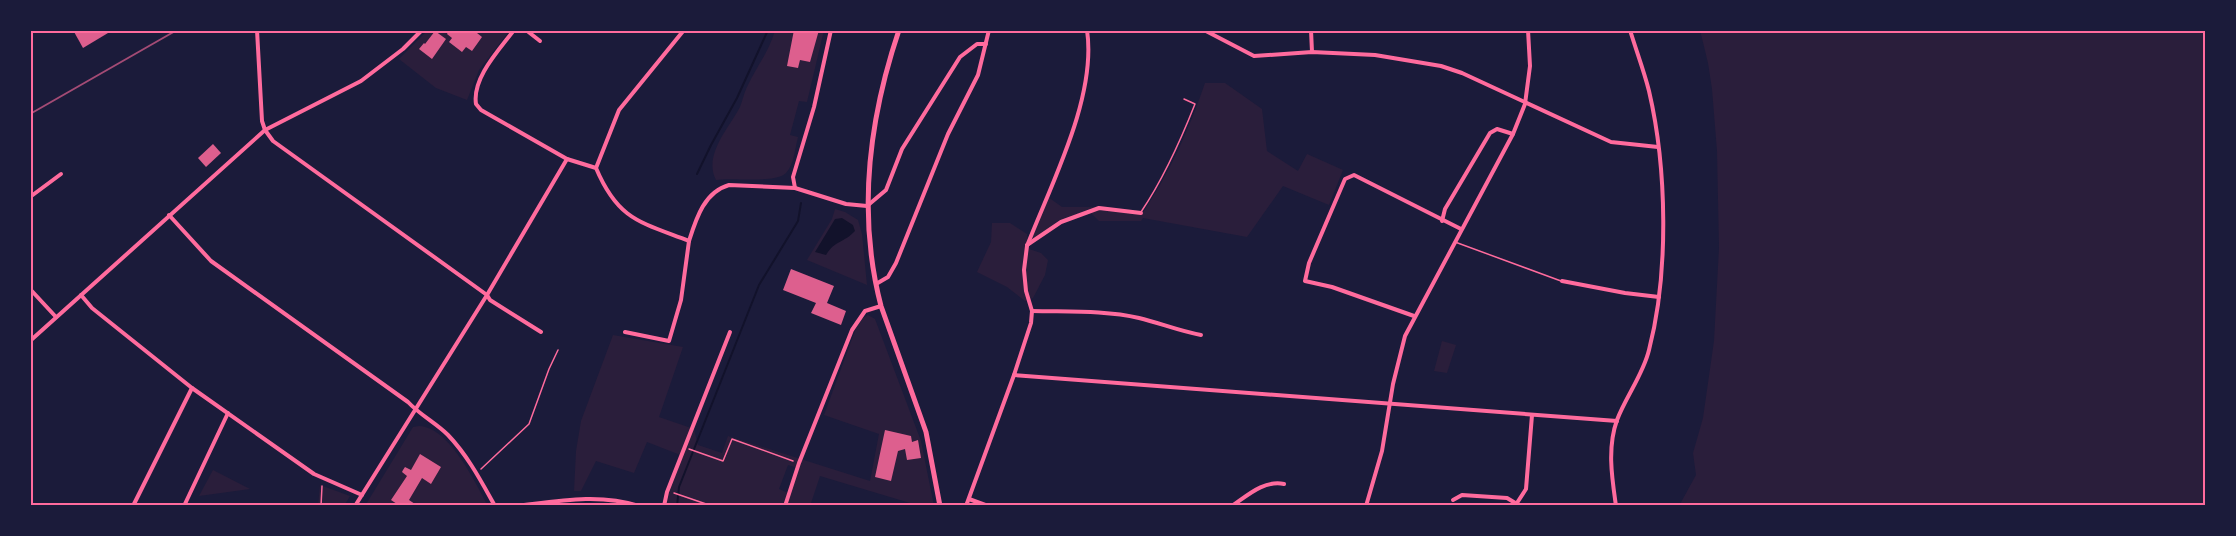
<svg xmlns="http://www.w3.org/2000/svg" width="2236" height="536" viewBox="0 0 2236 536" font-family="'Source Sans 3',sans-serif">
<style>
.green{fill:#2a1e3b}
.water{fill:#12122b}
.lines{fill:none;stroke-linecap:round;stroke-linejoin:round}
.stream{stroke:#12122b;stroke-width:2}
.building{fill:#dd5f8e}
.path{stroke:#ff6b9d;stroke-width:1.5}
.service{stroke:#ff6b9d;stroke-width:1.5}
.minor{stroke:#ff6b9d;stroke-width:4}
.secondary{stroke:#ff6b9d;stroke-width:5}
.rail{stroke:#a44b75;stroke-width:2}
.neatline{fill:none;stroke:#ff6b9d;stroke-width:2}
</style>
<rect width="100%" height="100%" fill="#1b1b3a"/>
<g class="green">
<path d="M428 30H510L479 70 467 100 436 88 399 59Z"/>
<path d="M775 30H824L807 102 799 101 790 135 798 137C795 148 794 165 786 173 775 184 733 177 716 180 703 155 729 128 740 107 743 100 744 92 748 85 757 66 770 50 775 30Z"/>
<path d="M1700 30H2206V506H1679L1696 475 1693 453 1703 418 1714 341 1719 248 1717 151 1712 89 1708 63Z"/>
<path d="M1205 83H1225L1262 109 1267 151 1298 171 1307 154 1343 170 1329 205 1283 186 1247 237 1143 218 1141 221H1099L1091 213 1098 210 1142 214C1169 174 1189 130 1205 83Z"/>
<path d="M1048 197 1062 207H1095L1060 220 1031 241Z"/>
<path d="M835 209 845 212 858 220 862 234 867 285 807 260 832 219Z"/>
<path d="M992 223H1010L1027 234 1029 249 1041 253 1048 260 1045 275 1033 298 1025 301 1007 287 977 272 991 242Z"/>
<path d="M868 315 875 319 921 441 934 506H920L820 476 810 506H786L798 468 788 465 779 489 788 493 784 506H666L670 490 683 456 647 442 634 473 596 461 581 491H574L576 451 581 421 613 335 683 347 659 417 694 429 698 445 722 453 728 436 870 481 879 434 824 415 856 328 863 318Z"/>
<path d="M1442 341 1456 345 1447 373 1434 371Z"/>
<path d="M419 426C449 427 475 482 488 506H365L413 427Z"/>
<path d="M213 470 250 489 199 496Z"/>
<path d="M320 485 350 496 344 506H318Z"/>
</g>
<path class="water" d="M842 218 853 225 855 231C844 243 835 240 826 255L815 252 835 219Z"/>
<g class="lines">
<g class="stream">
<path d="M697 174 711 145 737 98 768 30"/>
<path d="M677 506 679 487 759 285 798 221 801 203"/>
</g>
</g>
<g class="building">
<path d="M73 30H113L83 48Z"/>
<path d="M449 30H479L477 33 482 37 472 51 466 47 462 52 449 42 452 38 447 34Z"/>
<path d="M794 30H819L810 62 800 60 798 68 787 66Z"/>
<path d="M435 31 446 39 432 59 419 49 424 43 425 44Z"/>
<path d="M213 144 221 153 206 167 198 158Z"/>
<path d="M791 269 834 286 827 303 846 311 841 325 811 313 816 303 783 290Z"/>
<path d="M885 430 911 436 912 442 918 440 921 458 907 460 905 449 898 451 891 481 875 477Z"/>
<path d="M420 454 441 467 431 484 422 478 409 500 418 506H400L391 500 407 476 402 472 403 470 405 467 411 470Z"/>
</g>
<g class="lines">
<g class="path">
<path d="M689 449 723 461 732 439 793 461"/>
<path d="M481 469 529 424 549 369 558 350"/>
<path d="M674 493 712 506"/>
<path d="M321 506 322 486"/>
</g>
<g class="service">
<path d="M1141 212C1164 178 1180 142 1195 104L1184 99"/>
<path d="M1455 242 1561 281"/>
</g>
<g class="minor">
<path d="M257 30 262 121 265 130 273 141 487 295 490 300 541 332"/>
<path d="M514 30C499 50 472 78 476 104L481 110 567 159 596 168C618 220 640 222 689 241 696 219 704 192 729 185L795 188 846 204 867 206 886 190 902 149 960 57 977 44H986"/>
<path d="M526 30 540 41"/>
<path d="M1204 30 1254 56 1312 52 1375 55 1441 66 1462 73 1611 142 1658 147"/>
<path d="M1311 30 1312 52"/>
<path d="M1505 30H1507"/>
<path d="M596 168 619 110 684 30"/>
<path d="M795 188 793 177 814 107 831 30"/>
<path d="M30 197 61 174"/>
<path d="M169 215 211 261 408 402C420 415 436 423 448 435 468 456 481 481 495 506"/>
<path d="M1442 221 1445 209 1490 133 1497 129 1513 134"/>
<path d="M1027 245 1061 222 1099 208 1141 213"/>
<path d="M1562 281 1625 293 1659 297"/>
<path d="M876 284 888 277 896 263 948 134 978 75 989 30"/>
<path d="M30 289 56 317"/>
<path d="M81 295 92 308 192 388 314 474 362 495"/>
<path d="M1032 311C1067 312 1105 310 1139 318 1160 323 1179 331 1201 335"/>
<path d="M1414 316 1332 287 1305 281 1309 263 1345 179 1354 175 1461 229"/>
<path d="M625 332 669 341 681 300 689 241"/>
<path d="M30 341 265 130 361 81 403 49 422 30"/>
<path d="M1014 375 1617 421"/>
<path d="M969 499 988 506"/>
<path d="M1453 500 1462 495 1507 498 1517 504"/>
<path d="M133 506 192 388"/>
<path d="M184 506 228 413"/>
<path d="M355 506 487 295 567 159"/>
<path d="M518 506C558 501 599 493 639 506"/>
<path d="M664 506 667 492 730 332"/>
<path d="M785 506 799 463 852 330 865 311 881 306"/>
<path d="M966 506 1014 375 1031 323 1032 311 1026 291 1024 270 1027 246C1051 184 1097 97 1087 30"/>
<path d="M1232 506C1248 495 1264 480 1284 484"/>
<path d="M1366 506 1382 451 1393 384 1405 336 1513 134 1525 104 1530 66 1528 30"/>
<path d="M1515 506 1526 489 1532 415"/>
<path d="M1616 506C1612 478 1607 448 1617 420 1626 396 1643 375 1649 350 1669 273 1667 168 1649 91 1644 71 1636 50 1630 30"/>
</g>
<path class="secondary" d="M899 30C869 119 857 214 881 306L926 432 940 506"/>
<path class="rail" d="M30 114 177 30"/>
</g>
<rect width="2236" height="536" fill="none" stroke="#1b1b3a" stroke-width="63"/>
<rect x="32" y="32" width="2172" height="472" class="neatline"/>
</svg>
